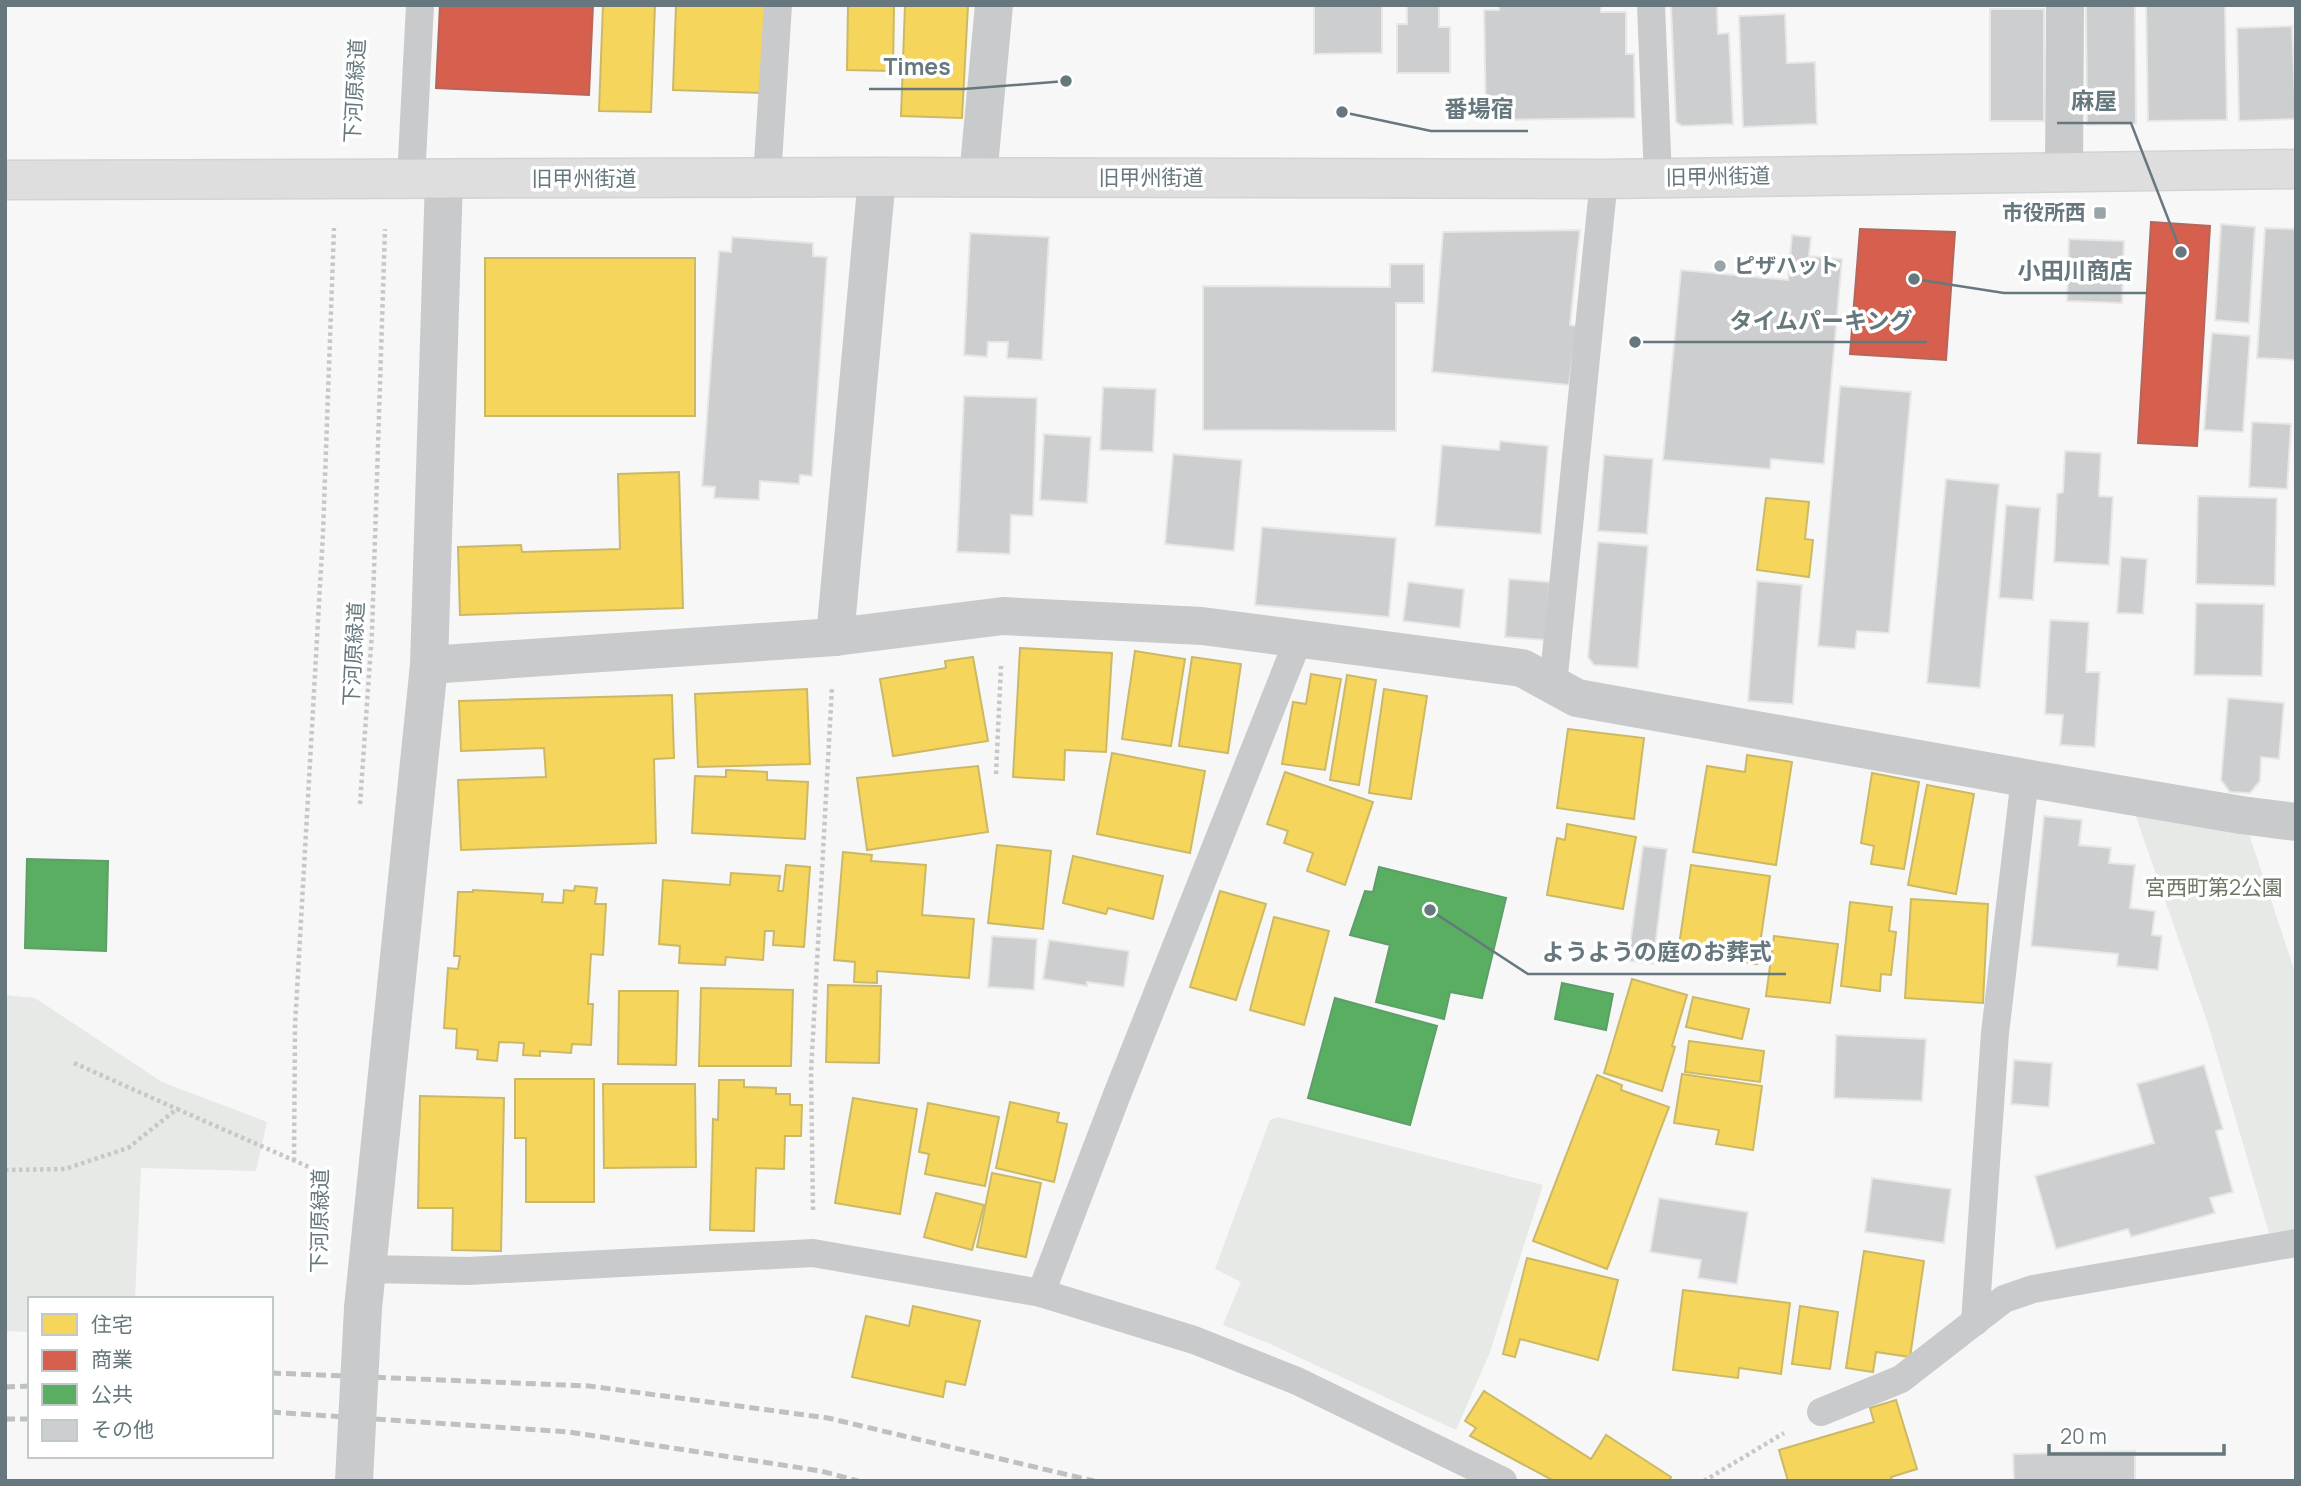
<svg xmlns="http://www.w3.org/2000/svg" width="2301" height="1486" viewBox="0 0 2301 1486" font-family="Manrope,'Noto Sans JP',sans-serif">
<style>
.green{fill:#e6e9e5}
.homes{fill:#f6d55c;stroke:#cbb966;stroke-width:2}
.shops{fill:#d6604d;stroke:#b4675c;stroke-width:2}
.public{fill:#5aae61;stroke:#5e9e6a;stroke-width:2}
.building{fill:#cdcecf;stroke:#e7e7e6;stroke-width:2}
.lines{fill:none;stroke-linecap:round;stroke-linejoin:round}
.secondary-casing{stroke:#d2d3d4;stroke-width:41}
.path{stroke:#c7c7c8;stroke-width:4.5;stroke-dasharray:3.5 3.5;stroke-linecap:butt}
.service{stroke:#c8cacb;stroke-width:28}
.minor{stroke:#c8cacb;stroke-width:38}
.secondary{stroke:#dededf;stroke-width:38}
.rail{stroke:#bfc1c1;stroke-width:5;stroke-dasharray:10 5;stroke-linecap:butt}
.minor-bridge{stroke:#c8cacb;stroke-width:38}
.poi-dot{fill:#99a4a8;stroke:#fff;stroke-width:2.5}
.labels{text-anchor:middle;stroke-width:7;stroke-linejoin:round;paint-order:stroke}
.street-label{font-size:21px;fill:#66787e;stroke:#fff}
.poi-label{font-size:21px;font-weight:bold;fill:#66787e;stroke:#fff;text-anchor:end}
.park-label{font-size:21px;fill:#6b7765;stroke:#fff}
.leader{fill:none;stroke:#66787e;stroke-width:2.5}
.callout-dot{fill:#66787e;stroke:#fff;stroke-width:2.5}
.callout-label{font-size:23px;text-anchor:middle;font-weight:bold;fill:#66787e;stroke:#fff;stroke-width:7;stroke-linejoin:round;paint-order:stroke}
</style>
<rect width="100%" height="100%" fill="#f7f7f7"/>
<g class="green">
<path d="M2135 814 2249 834 2296 975V1230L2269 1233 2208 1024Z"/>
<path d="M5 995 35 998 162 1082 267 1122 256 1171 141 1168 135 1299H30V1332L5 1331Z"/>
<path d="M1278 1117 1543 1185 1490 1352 1456 1430 1270 1344 1223 1325 1241 1282 1215 1269 1270 1120Z"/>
</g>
<g class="homes">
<path d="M603 5H655L651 112 599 111Z"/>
<path d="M676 5H766L763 93 673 90Z"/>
<path d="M848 5H894L893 71 847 70Z"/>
<path d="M905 5H968L962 118 901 116Z"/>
<rect x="485" y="258" width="210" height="158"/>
<path d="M679 472 683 608 460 615 458 547 521 545 522 552 620 549 618 474Z"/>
<path d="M1766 498 1809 502 1805 539 1813 540 1809 577 1757 570Z"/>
<path d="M1020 648 1112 653 1106 752 1065 750 1064 780 1013 777Z"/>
<path d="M1135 651 1185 659 1171 746 1122 739Z"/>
<path d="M973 657 988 741 893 756 880 679 946 668 945 661Z"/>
<path d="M1192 657 1241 664 1228 753 1179 746Z"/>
<path d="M1311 674 1341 679 1325 770 1282 764 1293 702 1306 704Z"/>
<path d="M1347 675 1376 680 1359 785 1330 780Z"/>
<path d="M807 689 810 764 698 767 695 694Z"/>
<path d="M1384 689 1427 696 1411 799 1369 793Z"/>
<path d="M672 695 674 758 654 759 656 843 461 850 458 780 546 777 544 748 461 751 459 701Z"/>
<path d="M1568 729 1644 738 1634 819 1557 808Z"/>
<path d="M1112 753 1205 771 1190 853 1097 834Z"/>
<path d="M1747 755 1792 762 1776 865 1693 852 1707 766 1745 772Z"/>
<path d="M978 766 988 832 867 850 857 778Z"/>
<path d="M726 770 767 772V780L808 782 805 839 692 833 695 776 726 777Z"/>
<path d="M1285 772 1373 802 1345 885 1307 871 1313 853 1284 843 1288 831 1267 824Z"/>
<path d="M1872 773 1919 782 1904 869 1871 864 1874 846 1861 843Z"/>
<path d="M1927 785 1974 794 1956 894 1908 885Z"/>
<path d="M1567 824 1636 837 1623 909 1547 895 1557 838 1565 840Z"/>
<path d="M997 845 1051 851 1043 929 988 923Z"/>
<path d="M843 852 872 855 871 861 926 865 922 915 974 919 969 978 877 971V983L854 982 855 962 834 960Z"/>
<path d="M1073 856 1163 876 1153 919 1108 908 1106 914 1063 903Z"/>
<path d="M786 865 810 867 804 947 773 945 774 931H765L763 960 726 957 725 965 679 963 680 946 659 944 663 880 730 885 731 873 780 876 778 891H783Z"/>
<path d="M1691 865 1770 876 1757 964 1678 952Z"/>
<path d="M575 886 597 888 595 904H606L603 955 591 954 588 1004H593L591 1045 572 1044 571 1053 540 1051V1056L523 1055 524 1043 499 1042 497 1061 477 1059 478 1050 456 1048 457 1029 444 1028 448 968 458 969 460 956H454L458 892H473V890L543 894 542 902 563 903 564 890 574 891Z"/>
<path d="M1220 891 1266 904 1236 1000 1190 987Z"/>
<path d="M1911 899 1988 904 1983 1003 1905 998Z"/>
<path d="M1850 902 1892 907 1889 931 1896 932 1891 975 1881 974 1880 991 1841 986Z"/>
<path d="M1274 917 1329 931 1304 1025 1250 1010Z"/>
<path d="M1774 936 1838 944 1830 1003 1766 996Z"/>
<path d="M1632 979 1687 995 1672 1046 1675 1047 1662 1091 1604 1073Z"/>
<path d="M828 985 881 986 879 1063 826 1062Z"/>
<path d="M701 988 793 990 791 1066H699Z"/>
<path d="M619 991H678L676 1065 618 1064Z"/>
<path d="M1693 997 1749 1009 1742 1039 1686 1027Z"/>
<path d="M1689 1041 1764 1051 1760 1082 1685 1072Z"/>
<path d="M1682 1074 1762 1086 1753 1150 1716 1144 1719 1130 1674 1123Z"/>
<path d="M1597 1075 1622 1085 1621 1090 1669 1107 1607 1269 1533 1241Z"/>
<path d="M515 1079H594V1202H526V1138H515Z"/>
<path d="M719 1080H744V1087L776 1088V1094H790V1105H802L801 1136H785L784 1169 756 1168 754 1231 710 1230 713 1119 718 1120Z"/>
<path d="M603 1084H695L696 1167 604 1168Z"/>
<path d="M420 1096 504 1098 501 1251 452 1250 453 1208H418Z"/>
<path d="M853 1098 917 1109 900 1214 835 1203Z"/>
<path d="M1010 1102 1059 1113 1057 1122 1067 1124 1054 1182 996 1168Z"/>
<path d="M928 1103 999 1117 985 1186 925 1174 929 1154 919 1152Z"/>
<path d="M992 1173 1041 1183 1026 1257 977 1247Z"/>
<path d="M936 1193 984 1205 972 1250 924 1237Z"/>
<path d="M1864 1251 1924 1261 1910 1357 1876 1352 1873 1372 1846 1368Z"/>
<path d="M1527 1258 1618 1280 1598 1360 1520 1339 1515 1357 1503 1354Z"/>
<path d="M1683 1290 1790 1303 1781 1374 1739 1368 1738 1378 1673 1370Z"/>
<path d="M913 1306 980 1321 965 1385 946 1381 943 1397 852 1377 866 1316 909 1326Z"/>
<path d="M1800 1306 1838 1312 1830 1369 1792 1364Z"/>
<path d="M1484 1391 1591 1459 1606 1435 1671 1477 1669 1481H1554L1470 1436 1476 1428 1465 1421Z"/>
<path d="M1896 1400 1917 1469 1891 1477 1892 1481H1788L1779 1450 1874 1422 1870 1408Z"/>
</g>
<g class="shops">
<path d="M440 5H593L589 95 436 88Z"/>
<path d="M2151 222 2210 226 2197 446 2138 443Z"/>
<path d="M1860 229 1955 232 1946 360 1850 354Z"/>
</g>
<g class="public">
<path d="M27 859 108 861 106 951 25 948Z"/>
<path d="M1379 867 1506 898 1482 998 1450 992 1444 1019 1376 1002 1390 945 1350 935 1365 891 1373 892Z"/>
<path d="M1562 983 1613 994 1606 1030 1555 1019Z"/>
<path d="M1335 998 1437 1026 1410 1125 1308 1098Z"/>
</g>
<g class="building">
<path d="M1314 5H1382V53L1314 54Z"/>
<path d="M1499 5H1601V12H1626V54H1634L1635 118 1486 120 1484 10H1499Z"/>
<path d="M1671 5H1717L1718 34 1729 33 1733 124 1682 126 1676 122Z"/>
<path d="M2135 5 2136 124 2087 125 2086 6Z"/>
<path d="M2146 5H2225L2227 120 2148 121Z"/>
<path d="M1407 6H1439V27H1450V73H1397V24H1407Z"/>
<rect x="1990" y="9" width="54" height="112"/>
<path d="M1785 14 1787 63 1815 62 1817 124 1743 127 1739 16Z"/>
<path d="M2292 26 2296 119 2239 121 2237 28Z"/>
<path d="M2221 224 2255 227 2249 323 2215 320Z"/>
<path d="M2265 228 2296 229V360L2257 358Z"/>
<path d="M1580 230 1570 325 1577 326 1569 385 1432 372 1443 232Z"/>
<path d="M970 233 1049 237 1042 360 1007 358 1008 342H988L987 357 964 355Z"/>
<path d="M1792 235 1811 237 1809 256 1842 259 1824 464 1771 459 1770 469 1663 460 1681 270 1788 280Z"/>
<path d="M732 237 813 243V256L827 257 812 476 800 475 799 484 760 481 759 500 714 498 715 487 702 486 719 251 731 252Z"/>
<path d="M2069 239 2124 241 2122 303 2067 301Z"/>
<path d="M1390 264H1424V303H1396V431L1203 430V286L1390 287Z"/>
<path d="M2212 333 2250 336 2243 432 2204 430Z"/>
<path d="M1840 386 1911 392 1889 633 1857 631 1855 649 1818 646Z"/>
<path d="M1103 387 1156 389 1153 452 1100 450Z"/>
<path d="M964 396 1037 398 1033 516 1011 515 1010 554 957 552Z"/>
<path d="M2252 422 2291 424 2287 489 2249 487Z"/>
<path d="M1044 434 1091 437 1087 503 1040 500Z"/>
<path d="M1500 441 1548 446 1541 534 1435 526 1442 445 1499 450Z"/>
<path d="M2065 451 2101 453 2099 496 2113 497 2109 565 2054 562 2057 494 2063 492Z"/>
<path d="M1173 454 1242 460 1234 551 1165 544Z"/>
<path d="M1604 455 1653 459 1647 534 1598 531Z"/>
<path d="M1946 479 1999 484 1980 688 1927 683Z"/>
<path d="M2198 496 2277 498 2275 586 2196 584Z"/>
<path d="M2006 505 2040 508 2033 600 1999 598Z"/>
<path d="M1262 527 1396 538 1389 617 1255 605Z"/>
<path d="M1598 542 1648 546 1638 668 1594 665 1588 657Z"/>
<path d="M2121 557 2147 559 2143 614 2117 613Z"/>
<path d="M1509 579 1550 582 1545 640 1505 637Z"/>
<path d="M1757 581 1802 585 1793 704 1748 701Z"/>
<path d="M1408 582 1464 589 1460 628 1403 621Z"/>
<path d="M2196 603 2264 604 2262 676 2194 675Z"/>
<path d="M2050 620 2089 622 2086 672H2100L2095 747 2060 745 2063 715 2045 714Z"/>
<path d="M2228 698 2284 703 2279 759 2261 757 2260 781 2250 793 2230 792 2221 780Z"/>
<path d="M2044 816 2082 820 2079 845 2111 848 2109 863 2135 865 2130 908 2155 911 2152 935 2162 936 2158 970 2117 966 2118 954 2031 946Z"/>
<path d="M1643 846 1667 849 1653 964 1628 961Z"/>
<path d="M992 936 1037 939 1034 990 988 987Z"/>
<path d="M1049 940 1129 951 1124 987 1087 982V986L1043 979Z"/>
<path d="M1836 1035 1926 1039 1922 1101 1834 1098Z"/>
<path d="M2014 1060 2052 1063 2049 1107 2011 1104Z"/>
<path d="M2204 1065 2223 1129 2216 1131 2233 1192 2210 1198 2215 1213 2131 1237 2128 1229 2056 1249 2035 1176 2154 1143 2137 1084Z"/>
<path d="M1872 1178 1951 1189 1944 1243 1865 1232Z"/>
<path d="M1659 1198 1748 1212 1737 1284 1698 1278 1701 1260 1650 1252Z"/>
<path d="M2135 1451V1481H2014L2013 1454Z"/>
</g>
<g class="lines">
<defs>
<path id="secondary" d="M5 180 877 177 1604 179 2296 169"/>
</defs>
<use href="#secondary" class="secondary-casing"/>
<g class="path">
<path d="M996 774 1001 666"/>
<path d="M360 804 372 632 385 229"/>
<path d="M74 1063 177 1109"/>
<path d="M294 1161 295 1026 323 533 334 228"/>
<path d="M5 1170 65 1169 128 1148 177 1109 327 1175"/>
<path d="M813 1210 811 1072 832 687"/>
<path d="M1704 1481 1784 1433"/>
</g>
<g class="service">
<path d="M1651 5 1658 178"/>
<path d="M767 178 778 5"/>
<path d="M411 179 420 5"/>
<path d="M1553 685 1604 179"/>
<path d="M367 1269 468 1271 813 1253 1041 1293 1194 1340 1297 1381 1503 1481"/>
<path d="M1041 1293 1118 1092 1299 638"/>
<path d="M1975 1322 1995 1033 2025 778"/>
<path d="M1821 1412 1901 1379 2004 1299 2033 1289 2296 1243"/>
</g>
<g class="minor">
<path d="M2064 171 2065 5"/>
<path d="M978 177 994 5"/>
<path d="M835 637 877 177"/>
<path d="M429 665 835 637 1003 616 1202 626 1522 668 1577 698 2025 778 2241 815 2296 822"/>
<path d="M363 1308 429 665 444 179"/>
</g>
<use href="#secondary" class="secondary"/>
<g class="rail">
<path d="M271 1373 589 1386 828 1418 1094 1481"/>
<path d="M5 1387 30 1386"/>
<path d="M271 1412 569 1432 821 1471 858 1481"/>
<path d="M5 1419H30"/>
</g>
<path class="minor-bridge" d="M354 1481 363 1308"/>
</g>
<g class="poi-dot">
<rect x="2093" y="206" width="14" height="14" rx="3.5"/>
<circle cx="1720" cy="266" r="7"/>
</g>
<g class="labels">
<g class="street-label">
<text transform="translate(355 91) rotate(-87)" y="7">下河原緑道</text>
<text transform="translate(1718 177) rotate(-1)" y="7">旧甲州街道</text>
<text x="1151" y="185">旧甲州街道</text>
<text x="584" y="186">旧甲州街道</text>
<text transform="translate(354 654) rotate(-87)" y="7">下河原緑道</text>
<text transform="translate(320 1221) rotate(-89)" y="7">下河原緑道</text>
</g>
<g class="poi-label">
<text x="2086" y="220">市役所西</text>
<text x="1734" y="273" text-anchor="start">ピザハット</text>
</g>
<g class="park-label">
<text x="2214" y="895">宮西町第2公園</text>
</g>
</g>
<path class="leader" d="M1066 81L964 89H869M2181 252L2131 123H2057M1342 112L1431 131H1528M1914 279L2004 293H2147M1635 342L1715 342H1927M1430 910L1528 974H1786"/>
<g class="callout-dot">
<circle cx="1066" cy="81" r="7"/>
<circle cx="2181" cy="252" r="7"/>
<circle cx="1342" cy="112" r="7"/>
<circle cx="1914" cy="279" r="7"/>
<circle cx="1635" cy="342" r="7"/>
<circle cx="1430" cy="910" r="7"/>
</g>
<g class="callout-label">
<text x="917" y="75">Times</text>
<text x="2094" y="109">麻屋</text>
<text x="1479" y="117">番場宿</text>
<text x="2075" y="279">小田川商店</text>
<text x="1821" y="329">タイムパーキング</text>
<text x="1657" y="960">ようようの庭のお葬式</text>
</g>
<rect width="2301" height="1486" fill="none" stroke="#66787e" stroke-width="14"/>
<rect x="28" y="1297" width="245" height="161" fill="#ffffff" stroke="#c2c9cb" stroke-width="2"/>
<rect x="42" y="1314" width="35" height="21" fill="#f6d55c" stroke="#c2c9cb" stroke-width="2"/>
<text x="91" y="1332" font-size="21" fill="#66787e">住宅</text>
<rect x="42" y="1350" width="35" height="21" fill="#d6604d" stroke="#c2c9cb" stroke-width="2"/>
<text x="91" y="1367" font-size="21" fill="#66787e">商業</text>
<rect x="42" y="1384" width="35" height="21" fill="#5aae61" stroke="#c2c9cb" stroke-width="2"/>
<text x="91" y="1402" font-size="21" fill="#66787e">公共</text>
<rect x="42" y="1420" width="35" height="21" fill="#cdcecf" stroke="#c2c9cb" stroke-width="2"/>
<text x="91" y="1437" font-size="21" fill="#66787e">その他</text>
<path d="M2049 1444v10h175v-10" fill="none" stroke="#66787e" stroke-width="3.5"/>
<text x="2060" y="1444" font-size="21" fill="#66787e" stroke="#ffffff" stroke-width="5" paint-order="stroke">20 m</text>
</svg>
